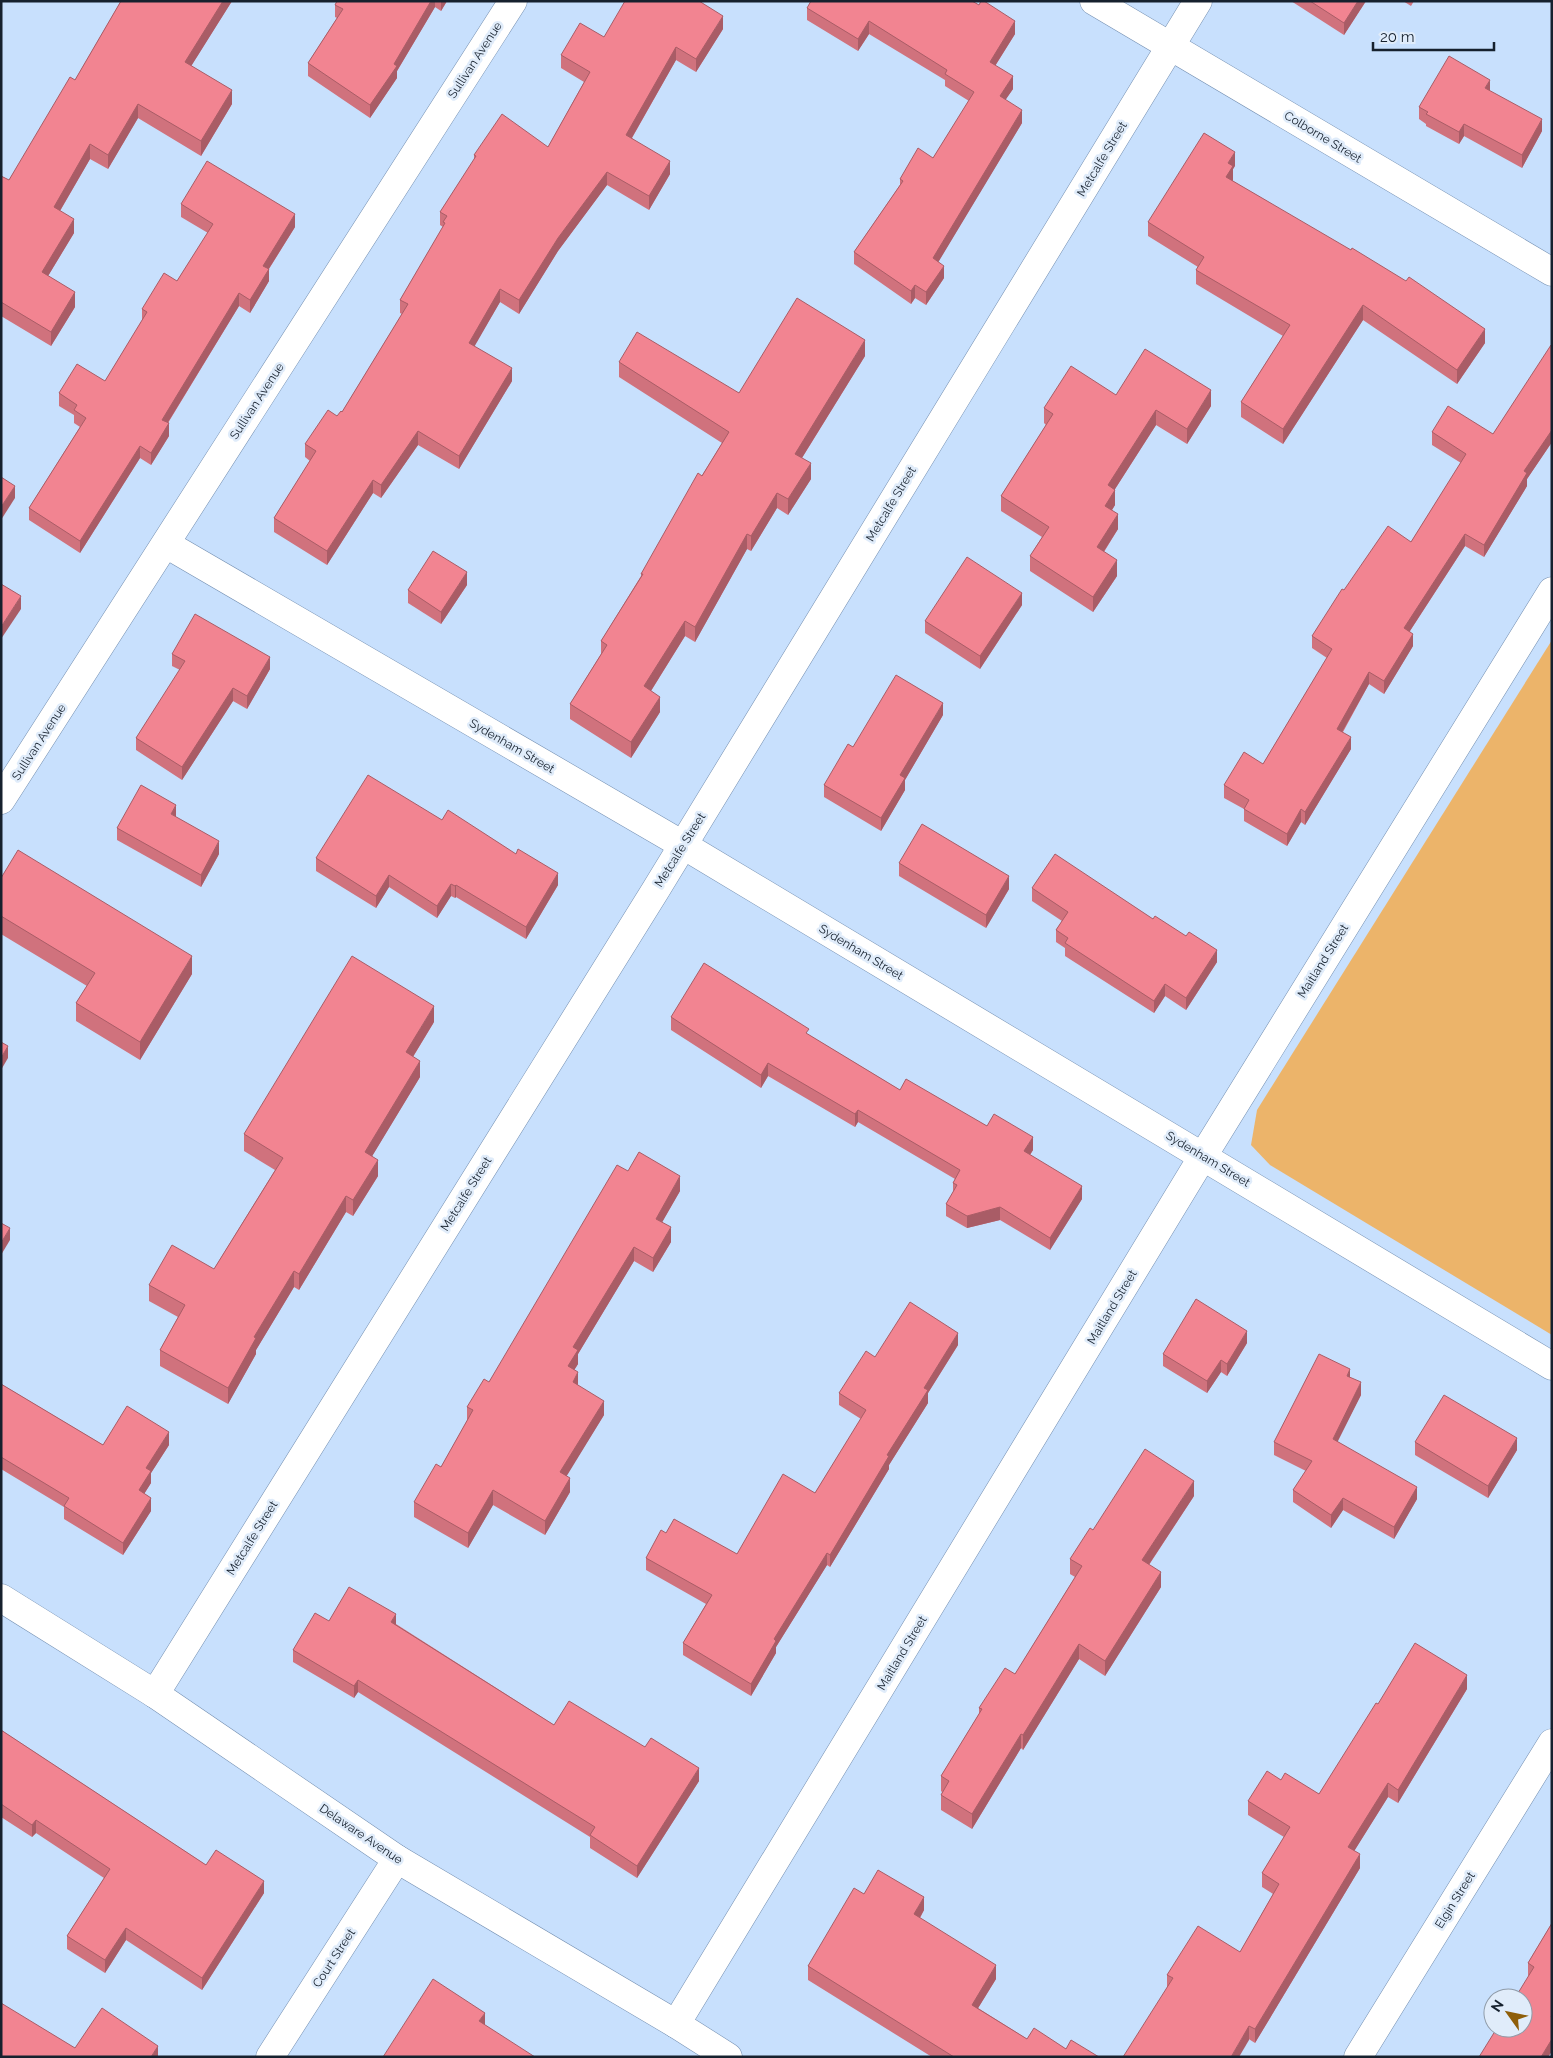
<svg xmlns="http://www.w3.org/2000/svg" width="1553" height="2058" viewBox="0 0 1553 2058" font-family="Raleway,sans-serif">
<style>
.green{fill:#ecb46a}
.lines{fill:none;stroke-linecap:round;stroke-linejoin:round}
.minor-casing{stroke:#7590b2;stroke-width:29}
.tertiary-casing{stroke:#7590b2;stroke-width:29}
.minor{stroke:#fff;stroke-width:28}
.tertiary{stroke:#fff;stroke-width:28}
.wall{fill:#d0727d}
.shaded-wall{fill:#a95c66}
.building{fill:#f28491;stroke:#a95c66}
.labels{text-anchor:middle;stroke-width:5;stroke-linejoin:round;paint-order:stroke}
.street-label{font-size:12px;fill:#16212e;stroke:#e0ecfa}
</style>
<rect width="100%" height="100%" fill="#c8e0fd"/>
<path class="green" d="M1552 640V1335L1270 1165 1251 1145 1257 1110Z"/>
<g class="lines">
<defs>
<g id="minor">
<path d="M1094 1 1552 272"/>
<path d="M166 544 683 845 1552 1366"/>
<path d="M1 1598 155 1694 397 1859 676 2024 728 2057"/>
<path d="M155 1694 655 891 1198 1"/>
<path d="M676 2024 1203 1156 1552 591"/>
<path d="M270 2057 397 1859"/>
<path d="M1358 2057 1552 1743"/>
</g>
<path id="tertiary" d="M1 800 513 1"/>
</defs>
<use href="#minor" class="minor-casing"/>
<use href="#tertiary" class="tertiary-casing"/>
<use href="#minor" class="minor"/>
<use href="#tertiary" class="tertiary"/>
</g>
<g class="wall">
<path d="M121 1H232L191 66 232 104 201 156 138 118 108 169 90 159 60 211 74 233 48 276 75 307 51 346 1 316V176L9 180 75 80Z"/>
<path d="M337 1H447L441 11 435 7 397 71V78L370 118 308 76V63L337 18 335 17V5Z"/>
<path d="M1291 1H1366L1344 35Z"/>
<path d="M1403 1H1414L1411 6Z"/>
<path d="M807 8 1015 34 995 66 1013 89 1005 100 1022 123 938 262 944 278 926 305 915 298 911 304 854 264V252L900 185V179L933 158 969 101 945 86V80L869 34 858 51 807 20Z"/>
<path d="M723 29 696 72 676 60 632 138 670 174 649 210 607 185 558 251 519 314 500 302 474 346 512 381 459 469 418 445 381 498 373 493 327 565 274 532V518L310 461 305 457V444L342 412 402 314 400 313V300L443 227 440 225V212L474 160V155L548 147 584 82 561 68V55L604 37Z"/>
<path d="M1490 91 1542 131 1522 168 1464 136 1459 144 1426 126V124L1419 119V107Z"/>
<path d="M1235 166 1233 169V181L1485 343 1457 384 1363 320 1283 444 1241 417V402L1283 336 1196 284V270L1198 267 1148 236V222Z"/>
<path d="M181 204 295 227 269 269V281L250 313 239 306 168 423 169 436 151 465 140 458 80 553 29 520V508L80 427 74 423V415L59 406V393L105 381 142 321V309L177 281 208 233 181 217Z"/>
<path d="M1552 345V442L1527 479V486L1484 557 1465 546 1410 631 1413 646 1384 694 1369 684 1343 732 1351 749 1305 825 1301 822 1287 846 1244 821V809L1224 798V785L1263 764 1327 658 1312 648V636L1344 590 1411 542 1461 463 1432 445V432L1493 434Z"/>
<path d="M865 356 802 458 811 479 788 515 777 508 751 551 747 549 695 642 685 636 651 691 660 712 631 758 570 719V704L601 654V641L641 576V574L722 443 619 377V362L739 393Z"/>
<path d="M1116 395 1211 406 1187 444 1156 425 1115 489V505L1112 510 1118 529 1104 552 1117 576 1093 612 1030 571V556L1042 537 1001 511V496L1046 425 1044 423V408Z"/>
<path d="M467 585 441 624 408 603V590Z"/>
<path d="M1022 605 980 669 925 633V621Z"/>
<path d="M172 654 270 669 247 709 233 701 182 780 136 750V738L180 670 172 666Z"/>
<path d="M943 715 905 780V790L881 831 824 797V785L853 747Z"/>
<path d="M176 817 219 854 201 887 117 840V828Z"/>
<path d="M442 820 558 885 526 939 456 897 455 898 451 896 437 918 389 887 376 908 316 871V858Z"/>
<path d="M899 863 1009 889 986 928 899 876Z"/>
<path d="M1 878 192 974 140 1060 76 1021V1003L87 986 1 934Z"/>
<path d="M1032 888 1217 962 1186 1010 1165 996 1154 1013 1065 956V948L1056 942V930L1062 921 1032 901Z"/>
<path d="M671 1017 809 1035 900 1090 987 1126 1033 1150 1030 1155 1082 1199 1050 1250 1000 1220 967 1228 946 1216V1204L953 1193V1183L955 1179 858 1122 855 1127 768 1076 761 1088 671 1030Z"/>
<path d="M434 1022 413 1057 420 1077 372 1156 378 1176 353 1216 346 1212 299 1290 294 1287 256 1350V1354L228 1404 160 1366V1350L178 1317 149 1301V1285L214 1269 275 1170 244 1151V1134Z"/>
<path d="M628 1171 680 1191 662 1222 671 1242 653 1272 634 1261 578 1354V1364L574 1370 578 1385 604 1415 566 1476 570 1492 545 1535 493 1505 468 1548 414 1517V1502L441 1467 467 1421V1407L489 1382Z"/>
<path d="M1247 1343 1227 1376 1221 1372 1207 1393 1163 1366V1354Z"/>
<path d="M958 1345 928 1393V1403L889 1465V1469L830 1567 827 1565 776 1647V1653L751 1696 683 1655V1643L706 1604 646 1570V1558L666 1533 737 1554 815 1493 861 1419 839 1405V1393L875 1357Z"/>
<path d="M1350 1377 1361 1395 1337 1441 1417 1499 1394 1539 1343 1510 1331 1528 1293 1502V1490L1306 1471 1274 1455V1442Z"/>
<path d="M1 1384 103 1445H169L151 1473V1483L144 1494 151 1511 123 1555 64 1519V1507L1 1469Z"/>
<path d="M1415 1442 1517 1450 1488 1498 1415 1455Z"/>
<path d="M1194 1496 1149 1565 1161 1587 1105 1676 1079 1659 1023 1750 1021 1748 972 1829 941 1810V1795L942 1792 941 1791V1776L979 1714V1708L1015 1674 1075 1577 1070 1574V1559L1093 1530Z"/>
<path d="M329 1621 396 1624 554 1725 699 1781 637 1878 590 1848V1837L358 1692 354 1698 293 1662V1650Z"/>
<path d="M1467 1689 1398 1803 1388 1797 1354 1851 1360 1868 1255 2043 1167 1987V1975L1240 1952 1273 1894 1262 1887V1873L1284 1837 1248 1815V1801L1281 1780 1319 1794 1378 1704Z"/>
<path d="M1 1730 206 1865 264 1893 202 1990 126 1940 105 1973 67 1949V1936L104 1878 36 1833 32 1837 1 1817Z"/>
<path d="M864 1894 924 1910 920 1918 996 1979 978 2008 1027 2039 1099 2057H932L808 1980V1966Z"/>
<path d="M1552 1923V2051L1548 2057 1528 1975V1963Z"/>
</g>
<g class="shaded-wall">
<path d="M223 1H232L185 76V62Z"/>
<path d="M431 1H435V7L397 71V78L370 118V105L394 64Z"/>
<path d="M441 1H447L441 11Z"/>
<path d="M1358 1H1366L1344 35V23Z"/>
<path d="M723 16V29L696 72V59Z"/>
<path d="M869 21V34L858 51V39Z"/>
<path d="M1015 21V34L990 74V62Z"/>
<path d="M676 47V60L626 148V135Z"/>
<path d="M1013 76V89L1000 108V96Z"/>
<path d="M1490 80V92L1485 88Z"/>
<path d="M232 90V104L201 156V141Z"/>
<path d="M138 104V118L108 169V155Z"/>
<path d="M1022 110V123L933 271V258Z"/>
<path d="M1542 119V131L1522 168V155Z"/>
<path d="M1464 124V136L1459 144V132Z"/>
<path d="M90 144V159L54 221V207Z"/>
<path d="M1235 152V166L1233 169V180L1226 191V177L1228 163Z"/>
<path d="M670 161V174L649 210V196Z"/>
<path d="M607 172V185L558 251 519 314V300L558 238Z"/>
<path d="M295 214V227L263 278V266Z"/>
<path d="M74 219V233L42 286V272Z"/>
<path d="M944 266V278L926 305V292Z"/>
<path d="M269 269V281L250 313V300Z"/>
<path d="M915 285V298L911 304V291Z"/>
<path d="M500 289V302L469 356V343Z"/>
<path d="M75 292V307L51 346V332Z"/>
<path d="M239 293V306L162 432V420Z"/>
<path d="M1363 305V320L1283 444V429Z"/>
<path d="M1485 329V343L1457 384V370Z"/>
<path d="M865 340V356L795 469V454Z"/>
<path d="M512 368V381L459 469V456Z"/>
<path d="M1211 390V406L1187 444V429Z"/>
<path d="M1156 410V425L1108 500V485Z"/>
<path d="M169 423V436L151 465V453Z"/>
<path d="M1552 430V442L1527 479V486L1484 557V545L1524 471Z"/>
<path d="M418 431V445L381 498V485Z"/>
<path d="M140 446V458L80 553V541Z"/>
<path d="M811 463V479L788 515V499Z"/>
<path d="M373 480V493L327 565V551Z"/>
<path d="M15 486V498L1 520V507Z"/>
<path d="M1115 490V505L1105 521V506Z"/>
<path d="M777 493V508L751 551V536Z"/>
<path d="M1118 514V529L1097 562V547Z"/>
<path d="M747 534V549L695 642V627Z"/>
<path d="M1465 534V546L1404 640V628Z"/>
<path d="M1117 560V576L1093 612V597Z"/>
<path d="M467 572V585L441 624V612Z"/>
<path d="M1022 593V605L980 669V656Z"/>
<path d="M21 596V609L1 639V627Z"/>
<path d="M685 621V636L644 702V686Z"/>
<path d="M1413 634V646L1384 694V681Z"/>
<path d="M270 657V669L247 709V696Z"/>
<path d="M1369 672V684L1337 741V729Z"/>
<path d="M233 688V701L182 780V767Z"/>
<path d="M660 697V712L631 758V742Z"/>
<path d="M943 703V715L905 780V790L881 831V818L900 775Z"/>
<path d="M1351 737V749L1305 825V812Z"/>
<path d="M176 805V817L171 814Z"/>
<path d="M1301 809V822L1287 846V834Z"/>
<path d="M219 841V854L201 887V875Z"/>
<path d="M558 873V885L526 939V927Z"/>
<path d="M389 875V887L376 908V896Z"/>
<path d="M1009 876V889L986 928V915Z"/>
<path d="M451 884V896L437 918V906Z"/>
<path d="M456 885V897L455 898V886Z"/>
<path d="M1217 950V962L1186 1010V998Z"/>
<path d="M192 956V974L140 1060V1042Z"/>
<path d="M1165 984V996L1154 1013V1001Z"/>
<path d="M434 1006V1022L406 1068V1052Z"/>
<path d="M8 1046V1058L1 1070V1058Z"/>
<path d="M420 1061V1077L365 1168V1152Z"/>
<path d="M768 1063V1076L761 1088V1075Z"/>
<path d="M858 1110V1122L855 1127V1114Z"/>
<path d="M1033 1137V1150L1024 1164V1151Z"/>
<path d="M378 1160V1176L353 1216V1200Z"/>
<path d="M680 1176V1191L656 1233V1219Z"/>
<path d="M1082 1186V1199L1050 1250V1238Z"/>
<path d="M346 1196V1212L299 1290V1274Z"/>
<path d="M1000 1207V1220L967 1228V1216Z"/>
<path d="M671 1227V1242L653 1272V1258Z"/>
<path d="M10 1228V1240L1 1255V1243Z"/>
<path d="M634 1247V1261L578 1354V1364L568 1380V1366L573 1347Z"/>
<path d="M294 1271V1287L256 1350V1354L228 1404V1388L254 1337Z"/>
<path d="M1247 1331V1343L1227 1376V1364Z"/>
<path d="M958 1333V1345L928 1393V1403L889 1465V1469L830 1567V1555L887 1455 924 1388Z"/>
<path d="M1221 1360V1372L1207 1393V1381Z"/>
<path d="M1350 1369V1382L1347 1376Z"/>
<path d="M578 1372V1387L573 1382Z"/>
<path d="M1361 1382V1395L1333 1451V1439Z"/>
<path d="M604 1401V1415L560 1487V1472Z"/>
<path d="M169 1432V1445L151 1473V1483L139 1502V1490L146 1468Z"/>
<path d="M1517 1438V1450L1488 1498V1486Z"/>
<path d="M570 1478V1492L545 1535V1521Z"/>
<path d="M1194 1481V1496L1142 1575V1560Z"/>
<path d="M1417 1487V1499L1394 1539V1527Z"/>
<path d="M493 1490V1505L468 1548V1533Z"/>
<path d="M151 1498V1511L123 1555V1543Z"/>
<path d="M1343 1498V1510L1331 1528V1515Z"/>
<path d="M827 1553V1565L776 1647V1653L751 1696V1684L774 1639Z"/>
<path d="M1161 1572V1587L1105 1676V1661Z"/>
<path d="M396 1614V1627L391 1622Z"/>
<path d="M1079 1644V1659L1023 1750V1735Z"/>
<path d="M1467 1675V1689L1398 1803V1790Z"/>
<path d="M358 1680V1692L354 1698V1686Z"/>
<path d="M1021 1734V1748L972 1829V1814Z"/>
<path d="M699 1768V1781L637 1878V1866Z"/>
<path d="M1388 1783V1797L1348 1861V1847Z"/>
<path d="M36 1820V1833L32 1837V1825Z"/>
<path d="M1360 1854V1868L1255 2043V2029Z"/>
<path d="M264 1881V1893L202 1990V1978Z"/>
<path d="M924 1897V1910L914 1928V1914Z"/>
<path d="M126 1928V1940L105 1973V1960Z"/>
<path d="M996 1965V1979L972 2018V2005Z"/>
<path d="M485 2013V2026L479 2021Z"/>
<path d="M1249 2026V2040L1239 2057H1231Z"/>
<path d="M1552 2039V2051L1548 2057H1541Z"/>
<path d="M158 2046V2057H151Z"/>
</g>
<g class="building">
<path d="M121 1H223L185 62 232 90 201 141 138 104 108 155 90 144 54 207 74 219 42 272 75 292 51 332 1 302V176L9 180 70 77 75 80Z"/>
<path d="M337 1H431L394 64 397 66 370 105 308 63 343 9 335 5Z"/>
<path d="M625 1H699L723 16 696 59 676 47 626 135 670 161 649 196 607 172 558 238 519 300 500 289 469 343 512 368 459 456 418 431 381 485 373 480 327 551 274 518 316 451 305 444 328 410 337 416 341 411 342 412 408 304 400 300 445 223 443 222 447 216 440 212 476 156 474 155 502 114 548 147 590 72 561 55 580 23 604 37Z"/>
<path d="M811 1H972L979 5 981 1H984L1015 21 990 62 1013 76 1000 96 1022 110 933 258 944 266 926 292 915 285 911 291 854 252 903 181 900 179 918 148 933 158 974 92 945 74 947 70 869 21 858 39 807 8Z"/>
<path d="M1310 1H1358L1344 23Z"/>
<path d="M1449 56 1490 80 1485 88 1542 119 1522 155 1464 124 1459 132 1426 114 1428 112 1419 107Z"/>
<path d="M1204 133 1235 152 1228 163 1233 166 1226 177 1351 250 1352 248 1406 281 1409 277 1485 329 1457 370 1363 305 1283 429 1241 402 1290 325 1196 270 1204 257 1148 222Z"/>
<path d="M207 161 295 214 263 266 269 269 250 300 239 293 162 420 169 423 151 453 140 446 80 541 29 508 86 418 74 410 77 405 59 393 77 364 105 381 147 312 142 309 164 273 177 281 213 224 181 204Z"/>
<path d="M797 298 865 340 795 454 811 463 788 499 777 493 751 536 747 534 695 627 685 621 644 686 660 697 631 742 570 704 607 645 601 641 643 574H641L698 473 702 476 729 432 619 362 637 332 739 393Z"/>
<path d="M1551 345 1552 430 1524 471 1527 473 1484 545 1465 534 1404 628 1413 634 1384 681 1369 672 1337 729 1351 737 1305 812 1301 809 1287 834 1244 809 1249 800 1224 785 1244 752 1263 764 1332 649 1312 636 1342 589 1344 590 1388 526 1411 542 1466 454 1432 432 1448 406 1493 434Z"/>
<path d="M1145 349 1211 390 1187 429 1156 410 1108 485 1115 490 1105 506 1118 514 1097 547 1117 560 1093 597 1030 556 1049 527 1001 496 1053 414 1044 408 1071 366 1116 395Z"/>
<path d="M1 477 15 486 1 507Z"/>
<path d="M433 551 467 572 441 612 408 590Z"/>
<path d="M967 557 1022 593 980 656 925 621Z"/>
<path d="M1 584 21 596 1 627Z"/>
<path d="M195 614 270 657 247 696 233 688 182 767 136 738 185 661 172 654Z"/>
<path d="M896 675 943 703 900 775 905 778 881 818 824 785 848 744 853 747Z"/>
<path d="M368 775 442 820 448 810 516 854 518 849 558 873 526 927 456 885 455 886 451 884 437 906 389 875 376 896 316 858Z"/>
<path d="M141 785 176 805 171 814 219 841 201 875 117 828Z"/>
<path d="M922 824 1009 876 986 915 899 863Z"/>
<path d="M18 850 192 956 140 1042 76 1003 95 973 1 916V878Z"/>
<path d="M1055 854 1153 919 1155 916 1186 936 1189 932 1217 950 1186 998 1165 984 1154 1001 1065 943 1068 938 1056 930 1068 912 1032 888Z"/>
<path d="M352 956 434 1006 406 1052 420 1061 365 1152 378 1160 353 1200 346 1196 299 1274 294 1271 254 1337 256 1338 228 1388 160 1350 185 1305 149 1285 172 1245 214 1269 283 1158 244 1134Z"/>
<path d="M704 963 809 1029 806 1033 900 1090 906 1079 987 1126 994 1114 1033 1137 1024 1151 1082 1186 1050 1238 1000 1207 967 1216 946 1204 957 1185 953 1183 960 1170 858 1110 855 1114 768 1063 761 1075 671 1017Z"/>
<path d="M1 1042 8 1046 1 1058Z"/>
<path d="M639 1152 680 1176 656 1219 671 1227 653 1258 634 1247 573 1347 578 1350 568 1366 578 1372 573 1382 604 1401 560 1472 570 1478 545 1521 493 1490 468 1533 414 1502 436 1464 441 1467 473 1410 467 1407 484 1379 489 1382 617 1165 628 1171Z"/>
<path d="M1 1223 10 1228 1 1243Z"/>
<path d="M1196 1299 1247 1331 1227 1364 1221 1360 1207 1381 1163 1354Z"/>
<path d="M910 1302 958 1333 924 1388 928 1390 887 1455 889 1456 830 1555 827 1553 774 1639 776 1641 751 1684 683 1643 712 1595 646 1558 661 1530 666 1533 674 1519 737 1554 783 1474 815 1493 866 1410 839 1393 866 1351 875 1357Z"/>
<path d="M1319 1354 1350 1369 1347 1376 1361 1382 1333 1439 1417 1487 1394 1527 1343 1498 1331 1515 1293 1490 1312 1461 1274 1442Z"/>
<path d="M1 1384 103 1445 127 1406 169 1432 146 1468 151 1471 139 1490 151 1498 123 1543 64 1506 69 1498 1 1457Z"/>
<path d="M1444 1395 1517 1438 1488 1486 1415 1442Z"/>
<path d="M1145 1449 1194 1481 1142 1560 1161 1572 1105 1661 1079 1644 1023 1735 1021 1734 972 1814 941 1795 949 1781 941 1776 982 1709 979 1708 1005 1668 1015 1674 1082 1566 1070 1559 1090 1528 1093 1530Z"/>
<path d="M349 1587 396 1614 391 1622 554 1725 569 1701 645 1747 651 1738 699 1768 637 1866 590 1835 595 1827 358 1680 354 1686 293 1650 315 1613 329 1621Z"/>
<path d="M1415 1643 1467 1675 1398 1790 1388 1783 1348 1847 1360 1854 1255 2029 1249 2026 1231 2057H1123L1173 1978 1167 1975 1198 1926 1240 1952 1279 1884 1262 1873 1290 1827 1248 1801 1267 1771 1281 1780 1285 1773 1319 1794 1376 1703 1378 1704Z"/>
<path d="M1 1730 206 1865 216 1850 264 1881 202 1978 126 1928 105 1960 67 1936 110 1869 36 1820 32 1825 1 1804Z"/>
<path d="M878 1870 924 1897 914 1914 996 1965 972 2005 1027 2039 1034 2028 1066 2049 1071 2040 1099 2057H954L808 1966 854 1888 864 1894Z"/>
<path d="M1552 1923V2015L1551 2017 1552 2018V2039L1541 2057H1479L1497 2028H1523V1998H1515L1534 1967 1528 1963Z"/>
<path d="M433 1979 485 2013 479 2021 535 2057H383Z"/>
<path d="M1 2003 75 2048 102 2008 158 2046 151 2057H1Z"/>
</g>
<g class="labels">
<g class="street-label">
<text transform="translate(475 60) rotate(-57)" y="4">Sullivan Avenue</text>
<text transform="translate(1323 137) rotate(31)" y="4">Colborne Street</text>
<text transform="translate(1102 159) rotate(-59)" y="4">Metcalfe Street</text>
<text transform="translate(257 401) rotate(-57)" y="4">Sullivan Avenue</text>
<text transform="translate(891 504) rotate(-59)" y="4">Metcalfe Street</text>
<text transform="translate(39 742) rotate(-57)" y="4">Sullivan Avenue</text>
<text transform="translate(512 746) rotate(30)" y="4">Sydenham Street</text>
<text transform="translate(680 850) rotate(-58)" y="4">Metcalfe Street</text>
<text transform="translate(861 952) rotate(31)" y="4">Sydenham Street</text>
<text transform="translate(1323 961) rotate(-58)" y="4">Maitland Street</text>
<text transform="translate(1208 1159) rotate(31)" y="4">Sydenham Street</text>
<text transform="translate(466 1194) rotate(-58)" y="4">Metcalfe Street</text>
<text transform="translate(1112 1307) rotate(-59)" y="4">Maitland Street</text>
<text transform="translate(252 1538) rotate(-58)" y="4">Metcalfe Street</text>
<text transform="translate(902 1653) rotate(-59)" y="4">Maitland Street</text>
<text transform="translate(361 1834) rotate(34)" y="4">Delaware Avenue</text>
<text transform="translate(1455 1900) rotate(-58)" y="4">Elgin Street</text>
<text transform="translate(334 1958) rotate(-57)" y="4">Court Street</text>
</g>
</g>
<rect width="1553" height="2058" fill="none" stroke="#16212e" stroke-width="5"/>
<g transform="translate(1508 2013) rotate(303)"><circle r="24" fill="#e0ecfa" stroke="#8f9ba8"/>
<path d="M0-4L9 19L0 12L-9 19Z" fill="#8e5e09"/>
<text y="-8" font-size="14" font-weight="bold" text-anchor="middle" fill="#16212e">N</text>
</g>
<path d="M1373 42v8h121v-8" fill="none" stroke="#16212e" stroke-width="2.5"/>
<text x="1380" y="42" font-size="15" fill="#16212e" stroke="#e0ecfa" stroke-width="4" paint-order="stroke">20 m</text>
</svg>
